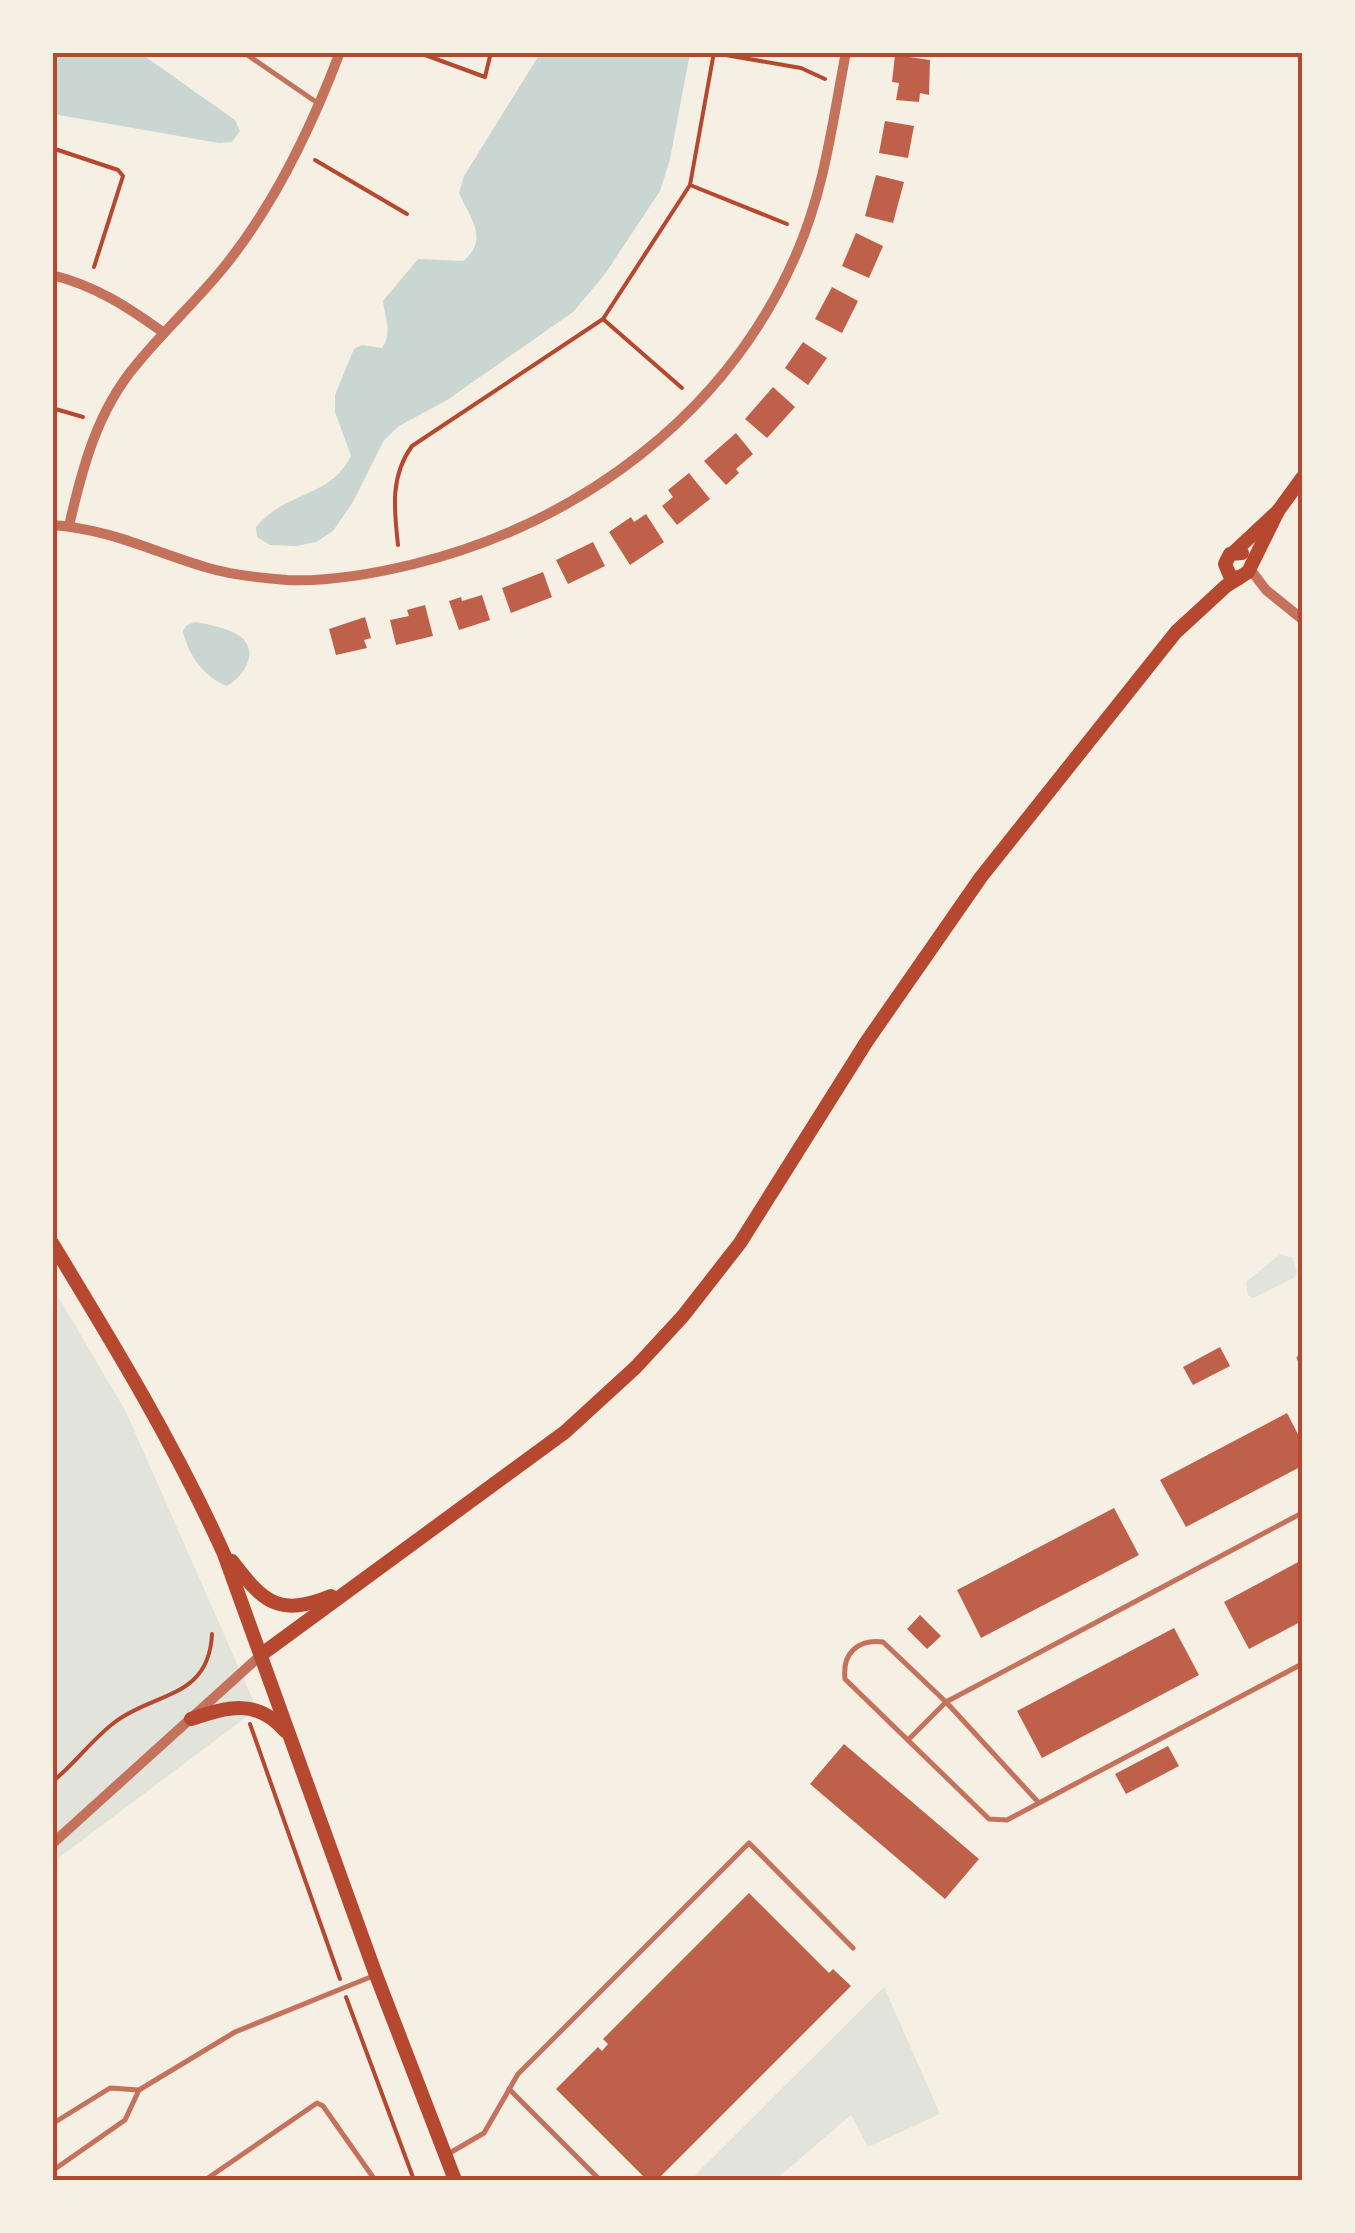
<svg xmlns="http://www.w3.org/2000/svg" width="1355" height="2233" viewBox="0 0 1355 2233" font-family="'Fira Sans Condensed',sans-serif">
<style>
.green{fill:#e2e4dc}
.water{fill:#c9d6d2}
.building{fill:#bf614a}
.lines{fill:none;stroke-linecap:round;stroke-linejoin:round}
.path{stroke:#b5482f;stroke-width:4}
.service{stroke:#c5725c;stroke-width:5}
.minor{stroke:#c5725c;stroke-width:10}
.secondary{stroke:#b5482f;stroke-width:14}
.neatline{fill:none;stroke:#b5482f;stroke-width:4}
</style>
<rect width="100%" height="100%" fill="#f6efe4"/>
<g class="green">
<path d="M1279 1255 1292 1257 1297 1272 1295 1277 1253 1298 1248 1295 1246 1282Z"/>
<path d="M52 1286 126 1412 257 1709 53 1862Z"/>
<path d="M884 1987 940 2114 868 2147 851 2115 775 2180H690Z"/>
</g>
<g class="water">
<path d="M541 52 690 53 670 159 660 191 605 274 573 312 447 400 399 426 384 440 353 502 333 531 316 542 296 546 270 545 257 537 256 527C287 490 329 499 351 456L335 412V395L354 349 362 345 382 348C393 333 385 318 383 301L418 259 463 261C490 240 470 218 459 193L464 176Z"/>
<path d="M52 53H140L235 120 240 131 232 142 219 143 53 114Z"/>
<path d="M195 622C208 624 232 629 242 638 260 654 241 679 227 686 204 677 188 655 183 631L187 625Z"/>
</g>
<g class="building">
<path d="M895 55 930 60 929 95 920 93 919 102 896 100 899 83 892 82Z"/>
<path d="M885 121 914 126 908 158 879 153Z"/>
<path d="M876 175 904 182 893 223 865 216Z"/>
<path d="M856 233 883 246 869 278 842 266Z"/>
<path d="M832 287 858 301 842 333 815 319Z"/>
<path d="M803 342 827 358 808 385 785 368Z"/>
<path d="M773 387 795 407 767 438 745 419Z"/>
<path d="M736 433 753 454 736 469 739 473 726 485 704 461Z"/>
<path d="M689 473 710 499 677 525 662 506 673 497 668 490Z"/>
<path d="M646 514 664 542 630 565 609 532 631 517 634 522Z"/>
<path d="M593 542 605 566 568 584 556 560Z"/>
<path d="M543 572 552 597 511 613 502 588Z"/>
<path d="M482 595 490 620 459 630 449 601 461 597 462 601Z"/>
<path d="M425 605 433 636 396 645 390 620 409 616 407 610Z"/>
<path d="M365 617 371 638 364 640 367 648 336 655 329 629Z"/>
<path d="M1220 1347 1230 1366 1193 1385 1183 1367Z"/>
<path d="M1287 1413 1302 1442V1466L1186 1527 1160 1480Z"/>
<path d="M1114 1508 1139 1555 981 1638 957 1590Z"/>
<path d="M1302 1560V1621L1249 1649 1224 1602Z"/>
<path d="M920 1615 941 1636 927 1649 907 1629Z"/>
<path d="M1174 1628 1199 1675 1042 1758 1017 1711Z"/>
<path d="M844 1744 979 1859 945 1899 810 1784Z"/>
<path d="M1168 1746 1179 1766 1126 1794 1115 1774Z"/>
<path d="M749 1893 829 1973 833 1969 851 1986 657 2180H647L556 2089 598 2047 602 2051 608 2044 603 2039Z"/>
</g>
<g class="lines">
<g class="path">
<path d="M417 52 485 77 491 52"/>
<path d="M714 53 801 68 825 79"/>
<path d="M52 148 118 170 123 176 94 267"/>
<path d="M315 160 407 214"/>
<path d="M690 185 787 224"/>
<path d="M603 319 682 388"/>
<path d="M52 408 83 417"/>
<path d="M398 545C394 509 390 476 412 446L603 319 690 185 714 52"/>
<path d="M250 1724 340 1979"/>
<path d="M52 1782C75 1764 91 1740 115 1722 154 1692 209 1699 212 1634"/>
<path d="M346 1997 414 2180"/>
</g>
<g class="service">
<path d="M243 52 319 104"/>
<path d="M1299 1358 1302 1364"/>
<path d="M908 1740 946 1702 1302 1513"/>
<path d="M1039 1803 946 1702 883 1642C858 1639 842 1653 845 1679L989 1819 1007 1820 1039 1803 1302 1664"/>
<path d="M509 2089 600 2180"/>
<path d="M52 2124 110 2088 139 2090 235 2032 373 1976"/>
<path d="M448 2154 484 2133 518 2074 749 1843 853 1948"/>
<path d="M52 2171 125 2120 139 2090"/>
<path d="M205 2180 317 2103 323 2106 375 2180"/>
</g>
<g class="minor">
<path d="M52 275C96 286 128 307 164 333"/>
<path d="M52 525C110 529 151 551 205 567 231 575 259 578 287 580 330 582 373 574 414 564 579 523 725 416 795 257 825 189 832 124 846 52"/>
<path d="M69 526C82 469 97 411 136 365 165 329 200 298 228 262 277 200 312 126 340 52"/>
<path d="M1250 569 1266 590 1302 619"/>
<path d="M52 1844 262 1654"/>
</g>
<g class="secondary">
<path d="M1234 552 1278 511 1302 478"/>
<path d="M1239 578 1230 576 1225 564 1230 554 1242 553"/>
<path d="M52 1243C114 1345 175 1445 224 1554L376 1975 455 2180"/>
<path d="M232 1561C264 1603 279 1617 331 1596"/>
<path d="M262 1654 565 1432 636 1367 683 1316 740 1243 867 1041 981 877 1176 632 1226 586 1248 572 1278 511"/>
<path d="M191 1719C228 1707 257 1698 285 1731"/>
</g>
</g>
<rect width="1355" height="2233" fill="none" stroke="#f6efe4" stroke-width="110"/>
<rect x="55" y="55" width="1245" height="2123" class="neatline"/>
</svg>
